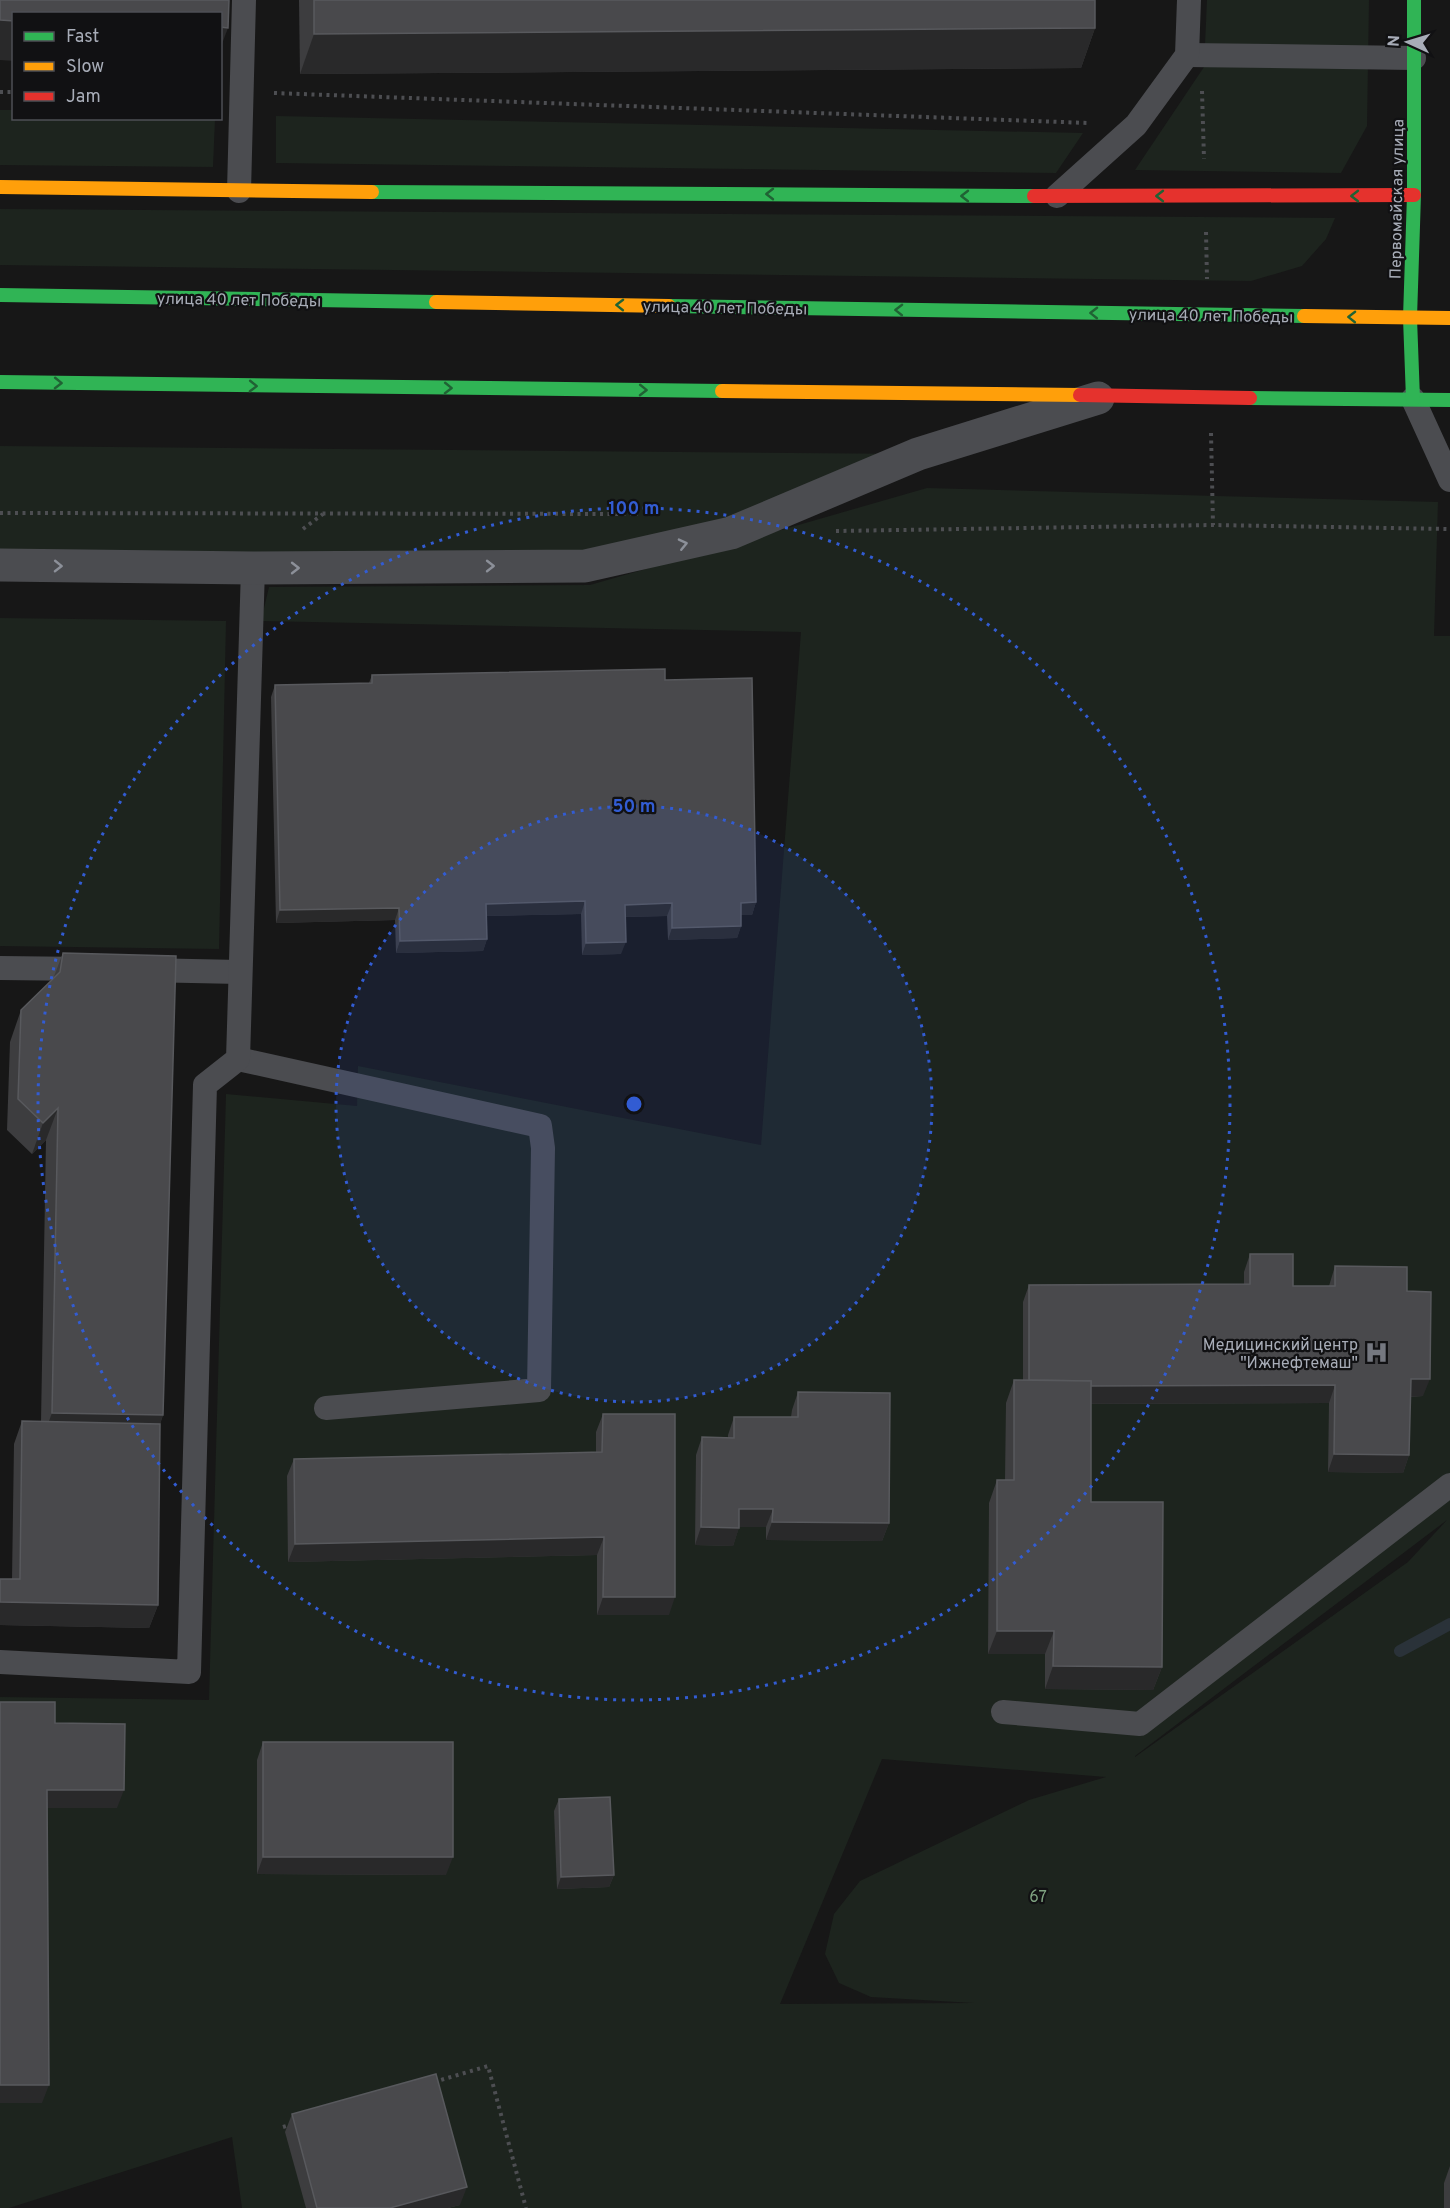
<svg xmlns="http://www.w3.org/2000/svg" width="1450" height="2208" viewBox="0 0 1450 2208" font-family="Overpass,sans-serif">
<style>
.green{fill:#1d241e;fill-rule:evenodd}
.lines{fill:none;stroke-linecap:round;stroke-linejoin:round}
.stream{stroke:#2a3239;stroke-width:12}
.path{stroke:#4d4e52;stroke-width:4;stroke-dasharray:3 4.5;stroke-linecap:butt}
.lane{stroke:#4b4c50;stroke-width:24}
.street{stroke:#4b4c50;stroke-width:33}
.fast{stroke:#30b455;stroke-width:14}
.slow{stroke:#ff9f0a;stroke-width:14}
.jam{stroke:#e5322d;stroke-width:14}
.wall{fill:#3d3d3f}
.shaded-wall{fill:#29292a}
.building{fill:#49494c;stroke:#58595d;stroke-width:1.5}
.oneway{stroke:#206234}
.oneway2{stroke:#8c9099}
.ring{fill:none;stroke:#325cd3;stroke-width:3;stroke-dasharray:3 6}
.labels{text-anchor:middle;stroke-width:4.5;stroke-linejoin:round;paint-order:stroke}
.street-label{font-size:16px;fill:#a8adb8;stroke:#111113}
.poi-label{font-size:16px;fill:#a8adb8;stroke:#111113;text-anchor:end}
.park-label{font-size:16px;fill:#7fa381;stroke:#111113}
.centre{fill:#325cd3;stroke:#111113;stroke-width:3}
.ring-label{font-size:18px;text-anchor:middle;font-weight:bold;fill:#325cd3;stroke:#111113;stroke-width:4.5;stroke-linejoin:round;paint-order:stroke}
</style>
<rect width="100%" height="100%" fill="#171717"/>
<g class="green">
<path d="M1207 0H1369L1367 126 1341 173 1135 170 1204 67Z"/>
<path d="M0 110H13L14 118 215 119 213 167 0 165Z"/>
<path d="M276 116 1083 133 1056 173 276 163Z"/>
<path d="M0 209 1335 218 1326 239 1302 266 1251 281 0 265Z"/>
<path d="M0 446 918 454 585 566 0 564Z"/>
<path d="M927 488 1438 502 1434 636H1450V2208H242L232 2137 9 2208H0V1697L209 1700 226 1094 357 1106 358 1066 761 1145 801 632 261 621 269 587 590 585ZM1447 1520 1408 1562 1135 1757V1756ZM882 1759 1106 1777 1029 1800 860 1881 834 1914 825 1954 839 1983 871 1997 974 2003 780 2004Z"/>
<path d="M0 618 226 621 219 949 0 946Z"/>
</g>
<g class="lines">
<path class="stream" d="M1400 1651 1450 1624"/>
<g class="path">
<path d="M1202 91 1204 159"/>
<path d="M0 92H14"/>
<path d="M274 93 1088 123"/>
<path d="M1206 232 1207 279"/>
<path d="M1211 433 1213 525"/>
<path d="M0 513 638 514"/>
<path d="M303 529 323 514"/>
<path d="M836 531 1213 525 1450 529"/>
<path d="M434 2082 488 2066 526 2208"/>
<path d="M283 2127 292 2124"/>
</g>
<g class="lane">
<path d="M1187 55 1414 58"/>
<path d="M239 191 244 0"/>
<path d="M1057 196 1136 125 1187 55 1189 0"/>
<path d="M1413 399 1450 480"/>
<path d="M0 968 88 969"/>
<path d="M144 970 240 972"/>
<path d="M238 1059 540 1126 543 1148 539 1390 326 1408"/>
<path d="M0 1662 189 1672 205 1085 238 1059 253 568"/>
<path d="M1003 1712 1140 1724 1450 1485"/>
</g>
<path class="street" d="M0 565 253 568 585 566 731 533 918 454 1098 398"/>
<g class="fast">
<path d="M372 192 1034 196"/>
<path d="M0 295 436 302"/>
<path d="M669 306 1304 316"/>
<path d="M0 382 722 391"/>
<path d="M1250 398 1450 400"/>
<path d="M1413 399 1410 318 1414 195V0"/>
</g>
<g class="slow">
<path d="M0 187 372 192"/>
<path d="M436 302 669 306"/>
<path d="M1304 316 1450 318"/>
<path d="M722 391 1080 395"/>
</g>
<g class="jam">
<path d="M1034 196 1414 195"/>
<path d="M1080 395 1250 398"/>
</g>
</g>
<g class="wall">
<path d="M299 0H1095V28L1081 68 300 74Z"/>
<path d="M372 675 665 680 756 902 752 915H741V926L737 938 668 940 667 916 625 917 621 954 582 955 581 914 487 916V939L483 951 396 953 395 920 276 923 271 697 275 685 369 683Z"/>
<path d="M63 953 163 1415 160 1424 158 1605 149 1628 0 1625V1579H12L14 1444 22 1421 41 1422 46 1140 32 1154 7 1130 10 1042 21 1010 53 979Z"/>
<path d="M1250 1254 1293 1286H1329L1335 1266 1407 1291 1423 1396 1410 1397 1409 1455 1403 1473 1328 1472 1329 1403 1091 1404V1502L1162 1667 1153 1690 1045 1689V1654H988L989 1503 997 1480H1005L1006 1403 1014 1380H1023V1302L1029 1285 1244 1284V1272Z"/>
<path d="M798 1392 889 1523 882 1541 766 1540V1527H739L733 1546 695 1545 696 1455 702 1437 728 1438V1435L734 1417H791L792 1410Z"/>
<path d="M603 1414 669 1615H597V1555L288 1562 287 1476 294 1459 596 1453V1432Z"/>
<path d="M263 1742 446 1875 257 1874V1760Z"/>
<path d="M559 1799 614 1875 609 1887 557 1889 554 1811Z"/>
<path d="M292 2114 460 2205 448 2208H306L285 2132Z"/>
<path d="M1450 2166V2208H1444V2183Z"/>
</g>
<g class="shaded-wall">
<path d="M0 20 14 21V61L0 60Z"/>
<path d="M220 27 228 28 220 49Z"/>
<path d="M1095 28 1081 68 300 74 314 34Z"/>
<path d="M585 901 581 914 482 916 486 904Z"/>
<path d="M756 902 752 915H736L741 903Z"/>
<path d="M672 903 667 916 620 917 625 905Z"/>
<path d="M399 908 395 920 276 923 280 910Z"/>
<path d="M741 926 737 938 668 940 672 928Z"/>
<path d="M487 939 483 951 396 953 400 941Z"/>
<path d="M626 942 621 954 582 955 586 943Z"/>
<path d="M58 1108 46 1140 32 1154 43 1123Z"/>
<path d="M1411 1379H1430L1423 1396 1404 1397Z"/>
<path d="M1335 1385 1329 1403 1023 1404 1029 1386Z"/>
<path d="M52 1413 163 1415 152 1447 40 1445Z"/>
<path d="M1334 1454 1409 1455 1403 1473 1328 1472Z"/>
<path d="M739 1509H773L766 1527H733Z"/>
<path d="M772 1522 889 1523 882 1541 766 1540Z"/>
<path d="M701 1527 739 1528 733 1546 695 1545Z"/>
<path d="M604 1537 597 1555 288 1562 295 1544Z"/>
<path d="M603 1597H675L669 1615H597Z"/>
<path d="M0 1602 158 1605 149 1628 0 1625Z"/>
<path d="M997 1631H1054L1045 1654H988Z"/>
<path d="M1053 1666 1162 1667 1153 1690 1045 1689Z"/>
<path d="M47 1790H124L117 1808H40Z"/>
<path d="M263 1857H453L446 1875 257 1874Z"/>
<path d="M614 1875 609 1887 557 1889 561 1877Z"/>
<path d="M0 2085H49L42 2103H0Z"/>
<path d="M467 2187 460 2205 448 2208H390Z"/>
</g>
<g class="building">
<path d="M0 0H229L228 28 220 27V14H14V21L0 20Z"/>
<path d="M314 0H1095V28L314 34Z"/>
<path d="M665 669V680L752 678 756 902 741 903V926L672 928V903L625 905 626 942 586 943 585 901 486 904 487 939 400 941 399 908 280 910 275 685 372 683V675Z"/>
<path d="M63 953 176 956 163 1415 52 1413 58 1108 43 1123 18 1099 21 1010 60 972Z"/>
<path d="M1250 1254H1293V1286H1335V1266L1407 1267V1291L1431 1292 1430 1379H1411L1409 1455 1334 1454 1335 1385 1091 1386V1381L1029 1380V1285L1250 1284Z"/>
<path d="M1014 1380 1091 1381V1502H1163L1162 1667 1053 1666 1054 1631H997V1480H1014Z"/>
<path d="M798 1392 890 1393 889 1523 772 1522 773 1509H739V1528L701 1527 702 1437 734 1438V1417H798Z"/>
<path d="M603 1414H675V1597H603L604 1537 295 1544 294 1459 602 1452Z"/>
<path d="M22 1421 160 1424 158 1605 0 1602V1579H20Z"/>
<path d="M0 1702H55V1723L125 1724 124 1790H47L49 2085H0Z"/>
<rect x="263" y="1742" width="190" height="115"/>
<path d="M610 1797 614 1875 561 1877 559 1799Z"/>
<path d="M436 2074 467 2187 390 2208H317L292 2114Z"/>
</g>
<defs><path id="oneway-chevron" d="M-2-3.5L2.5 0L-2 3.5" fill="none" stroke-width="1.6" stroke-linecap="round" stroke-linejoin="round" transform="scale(1.5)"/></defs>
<g class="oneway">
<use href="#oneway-chevron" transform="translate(770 194) rotate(-180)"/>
<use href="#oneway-chevron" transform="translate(965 196) rotate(-180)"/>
<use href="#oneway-chevron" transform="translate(1160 196) rotate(180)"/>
<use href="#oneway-chevron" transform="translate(1355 196) rotate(180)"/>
<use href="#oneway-chevron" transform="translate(620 305) rotate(-179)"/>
<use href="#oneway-chevron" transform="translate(899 310) rotate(-179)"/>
<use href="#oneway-chevron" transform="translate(1094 313) rotate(-179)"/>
<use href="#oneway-chevron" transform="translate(1352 317) rotate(-179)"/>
<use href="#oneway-chevron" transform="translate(58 383) rotate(1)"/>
<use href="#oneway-chevron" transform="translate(253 386) rotate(1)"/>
<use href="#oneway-chevron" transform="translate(448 388) rotate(1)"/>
<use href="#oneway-chevron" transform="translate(643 390) rotate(1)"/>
</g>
<g class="oneway2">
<use href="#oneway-chevron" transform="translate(683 544) rotate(-13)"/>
<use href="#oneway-chevron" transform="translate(58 566) rotate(1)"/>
<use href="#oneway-chevron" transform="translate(490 566)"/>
<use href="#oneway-chevron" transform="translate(295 568)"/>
</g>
<circle cx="634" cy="1104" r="298" fill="#325cd3" fill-opacity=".12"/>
<g class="ring">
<circle cx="634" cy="1104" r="298"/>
<circle cx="634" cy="1104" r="596"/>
</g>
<defs>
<symbol id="hospital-bare" viewBox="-9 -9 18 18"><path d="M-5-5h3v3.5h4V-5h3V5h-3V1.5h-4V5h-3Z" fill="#757880" stroke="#111113" stroke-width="2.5" paint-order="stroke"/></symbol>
</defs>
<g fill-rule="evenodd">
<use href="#hospital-bare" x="1360" y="1336" width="33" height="33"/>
</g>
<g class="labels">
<g class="street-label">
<text transform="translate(1396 199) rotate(-89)" y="6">Первомайская улица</text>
<text transform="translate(239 299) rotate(1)" y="6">улица 40 лет Победы</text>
<text transform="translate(725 307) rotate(1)" y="6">улица 40 лет Победы</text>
<text transform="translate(1211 315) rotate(1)" y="6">улица 40 лет Победы</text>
</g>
<g class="poi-label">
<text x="1358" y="1350">Медицинский центр<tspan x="1358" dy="18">"Ижнефтемаш"</tspan></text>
</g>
<g class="park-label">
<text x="1038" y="1902">67</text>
</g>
</g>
<circle cx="634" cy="1104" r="9" class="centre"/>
<g class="ring-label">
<text x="634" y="514">100 m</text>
<text x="634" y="812">50 m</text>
</g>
<rect x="12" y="12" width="210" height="108" fill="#111113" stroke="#4d4f55" stroke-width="1.5"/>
<rect x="24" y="32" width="30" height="9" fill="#30b455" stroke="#4d4f55" stroke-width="1.5"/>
<text x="66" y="42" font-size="18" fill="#a8adb8">Fast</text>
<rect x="24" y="62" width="30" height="9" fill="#ff9f0a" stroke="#4d4f55" stroke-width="1.5"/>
<text x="66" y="72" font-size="18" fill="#a8adb8">Slow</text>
<rect x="24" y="92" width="30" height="9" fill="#e5322d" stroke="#4d4f55" stroke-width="1.5"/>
<text x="66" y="102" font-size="18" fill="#a8adb8">Jam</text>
<g transform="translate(1408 42) rotate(274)" stroke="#111113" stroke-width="4.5" paint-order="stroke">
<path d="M0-4.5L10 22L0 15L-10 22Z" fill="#a8adb8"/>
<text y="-9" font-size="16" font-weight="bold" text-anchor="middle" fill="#a8adb8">N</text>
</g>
</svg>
